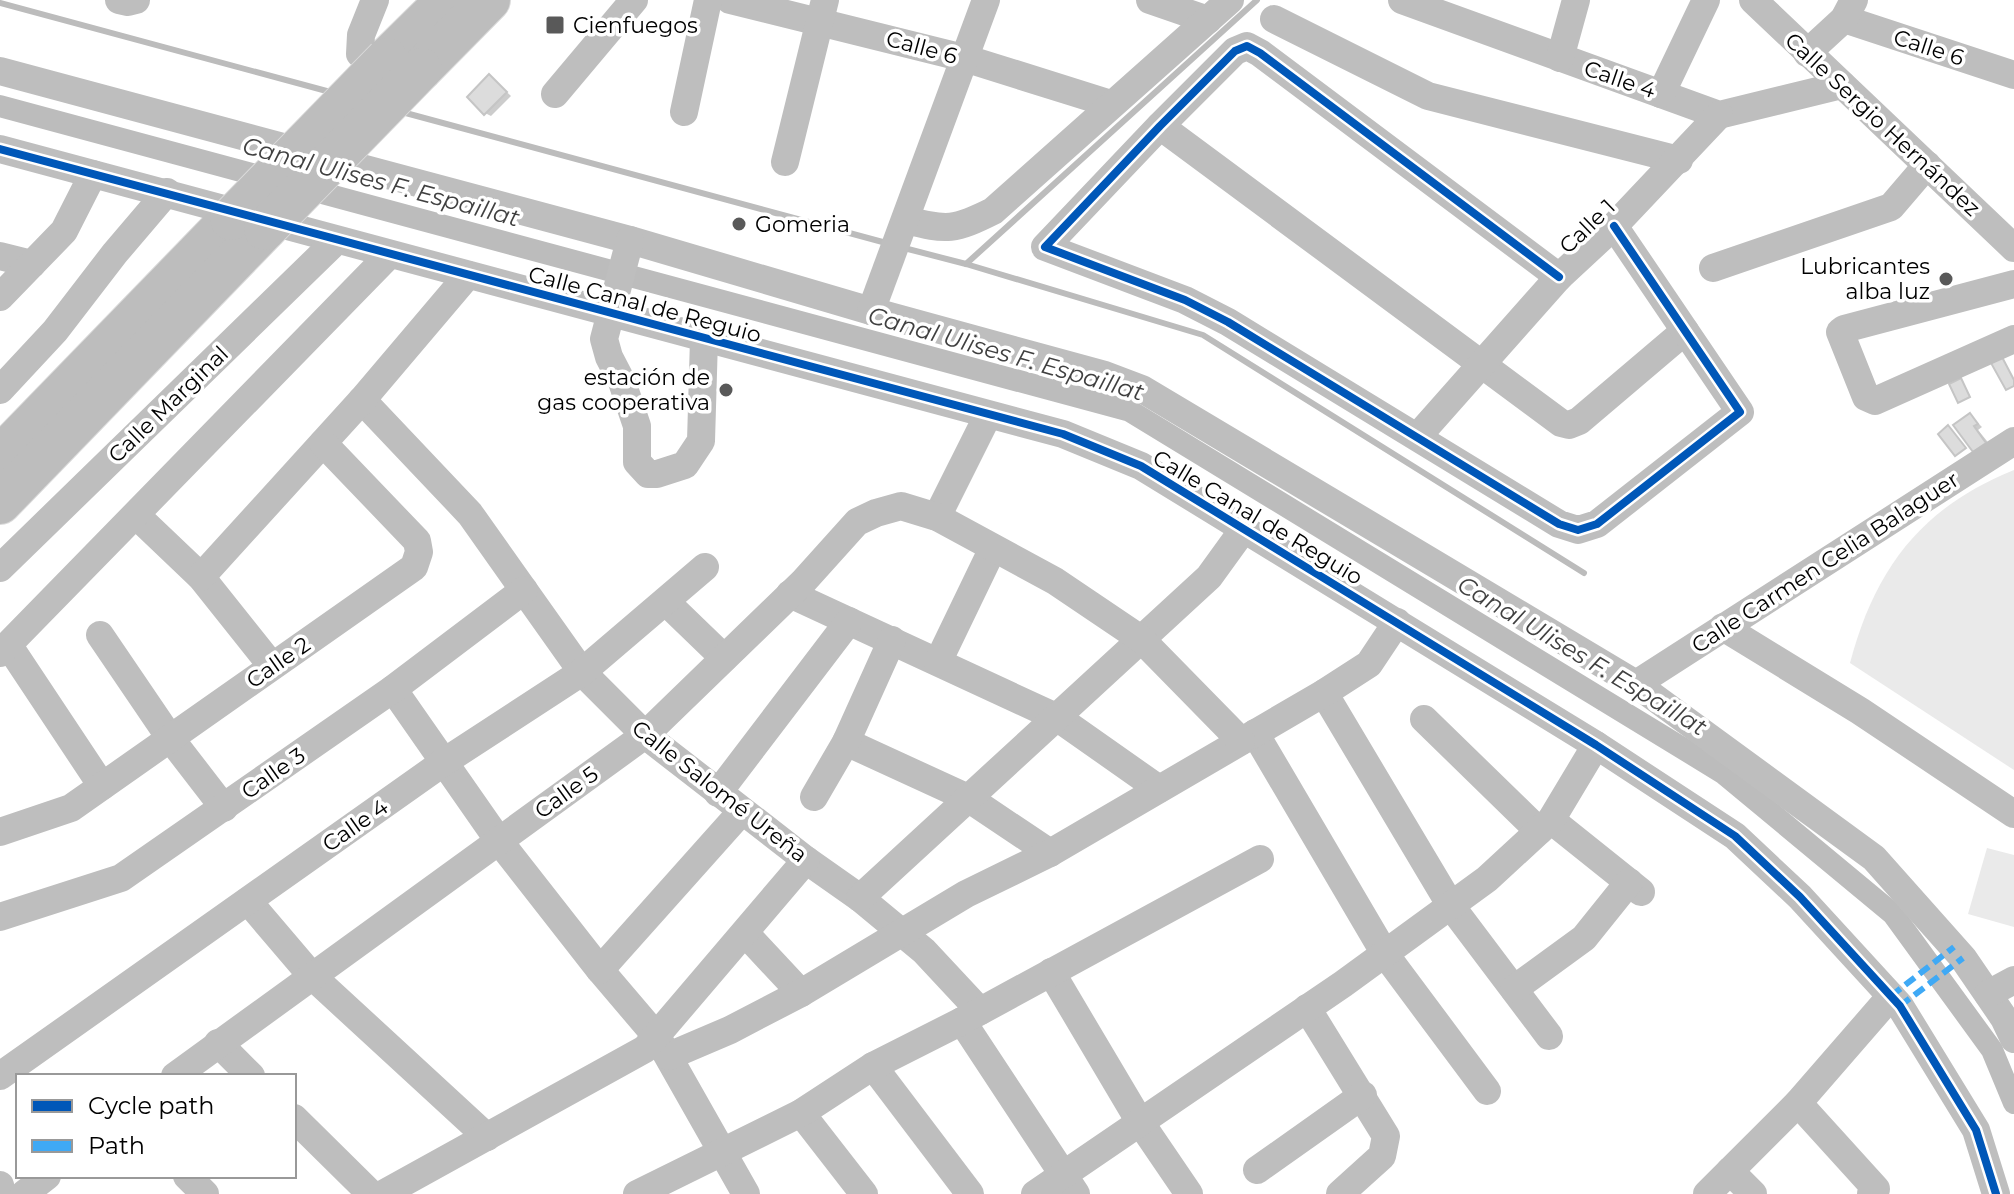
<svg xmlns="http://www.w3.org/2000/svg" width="2014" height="1194" viewBox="0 0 2014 1194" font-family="Montserrat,sans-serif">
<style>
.green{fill:#eaeaea}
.shadow{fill:#0003}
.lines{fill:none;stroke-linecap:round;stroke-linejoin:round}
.stream{stroke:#bcbcbc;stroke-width:6}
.canal{stroke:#bcbcbc;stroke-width:22}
.building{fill:#dcdcdc;stroke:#c5c5c5;stroke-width:2}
.highway-casing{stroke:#dbdbdb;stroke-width:44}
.minor{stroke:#bebebe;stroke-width:28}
.highway{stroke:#bdbdbd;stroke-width:42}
.highway-bridge-casing{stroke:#dbdbdb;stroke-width:44;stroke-linecap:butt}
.highway-bridge{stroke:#bdbdbd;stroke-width:42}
.quiet{stroke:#3fa9f5;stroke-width:6;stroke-dasharray:12 6;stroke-linecap:butt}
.cycleway-casing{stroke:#fff;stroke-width:13}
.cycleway{stroke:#0057b8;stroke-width:8}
.poi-dot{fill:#595959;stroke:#fff;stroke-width:3}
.labels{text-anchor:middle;stroke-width:7;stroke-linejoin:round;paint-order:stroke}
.poi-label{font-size:22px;fill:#000;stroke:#fff;text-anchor:start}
.street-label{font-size:22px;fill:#000;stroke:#fff}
.water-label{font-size:24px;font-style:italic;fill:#404040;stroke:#fff}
</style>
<rect width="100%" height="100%" fill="#fff"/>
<g class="green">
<path d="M2014 470V770L1850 663C1875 568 1922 507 2014 470Z"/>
<path d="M1987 848 2014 855V927L1968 914Z"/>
</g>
<g class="shadow">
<path d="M490 77 511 96 491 116 485 113Z"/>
<path d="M1970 415 1982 427 1978 430 1991 446 1980 454Z"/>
</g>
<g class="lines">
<g class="stream">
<path d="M0 3 334 93"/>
<path d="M402 112 890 244"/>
<path d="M904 248 966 264 1203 335 1584 573"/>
<path d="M966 264 1257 0"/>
</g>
<path class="canal" d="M0 106 1130 411 1723 773 1893 914 1992 1050 2014 1103"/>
</g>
<g class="building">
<path d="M489 74 507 92 484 115 467 97Z"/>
<path d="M2002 357 2014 380V386L2006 390 1991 363Z"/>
<path d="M1961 378 1970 397 1958 403 1949 384Z"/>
<path d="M1970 413 1978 424 1974 426 1986 443 1973 452 1953 425Z"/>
<path d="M1948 425 1966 448 1955 456 1938 434Z"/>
</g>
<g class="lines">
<defs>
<g id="highway">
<path d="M387 59 447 0"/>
<path d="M421 69 489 0"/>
<path d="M0 457 231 219"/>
<path d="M0 503 265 229"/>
</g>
</defs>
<use href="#highway" class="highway-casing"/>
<g class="minor">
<path d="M119 0 128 2 136 0"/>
<path d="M730 0 964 58 1111 104"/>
<path d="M1150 0 1208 20"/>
<path d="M1402 0 1719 115 1842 85"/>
<path d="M1753 0 2014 248"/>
<path d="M1274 19 1428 96 1679 160"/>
<path d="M1844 19 2014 75"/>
<path d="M1807 53 1844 19 1854 0"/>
<path d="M360 54 361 35 375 0"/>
<path d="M1560 58 1576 0"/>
<path d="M0 71 630 240 871 311 1105 375 1142 389 1636 684 1874 858 1963 958 2004 1018 2014 1039"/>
<path d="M555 94 634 0"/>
<path d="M1661 94 1706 0"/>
<path d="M684 112 708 0"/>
<path d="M1160 126 1561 423 1569 425 1579 421 1685 331"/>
<path d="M0 149 1063 434 1141 466 1596 745 1735 836 1800 897 1900 1006 1976 1130 1996 1194"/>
<path d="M785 162 825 0"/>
<path d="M906 220C947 231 955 230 993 211L1230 0"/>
<path d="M630 240 604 339 609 357 622 382 637 426V462L648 474H657L685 465 701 441 704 339"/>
<path d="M0 256 32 264"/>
<path d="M1713 268 1891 207 1927 165"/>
<path d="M1559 277 1260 53 1247 46 1235 51 1160 126 1045 247 1185 300 1228 322 1559 524 1578 530 1597 524 1740 412 1614 226"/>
<path d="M2014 284 1844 329 1840 332 1866 397 1875 401 2014 339"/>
<path d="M0 297 64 231 93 174"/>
<path d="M871 311 986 0"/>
<path d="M0 390 55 331 115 253 167 192"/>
<path d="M362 400 470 514 582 672 645 735 806 860 860 898 924 951 980 1011"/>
<path d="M1418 436 1559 277 1614 226 1719 115"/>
<path d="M136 515 201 577 272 666"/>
<path d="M937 517 988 415"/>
<path d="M0 568 336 241"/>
<path d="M201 577 362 400 468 275"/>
<path d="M790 594 1058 718 1159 789"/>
<path d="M666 602 724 658"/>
<path d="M1723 627 1860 711 2014 814"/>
<path d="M100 635 170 738 224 808"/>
<path d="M9 646 102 786"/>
<path d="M0 653 389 255"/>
<path d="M938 662 993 548"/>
<path d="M1636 684 2014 441"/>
<path d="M393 689 499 841 600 970 657 1037 746 1194"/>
<path d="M1324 693 1451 906 1549 1036"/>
<path d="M1424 719 1539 831"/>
<path d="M1255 733 1385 954 1487 1091"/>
<path d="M846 742 968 798 1050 853"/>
<path d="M718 793 849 621"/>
<path d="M814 797 846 742 892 640"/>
<path d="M1551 820 1641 892"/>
<path d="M0 832 71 808 414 567 419 552 417 541 323 443"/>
<path d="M860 898 1209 577 1243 530"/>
<path d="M248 901 311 975 487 1137"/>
<path d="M0 917 121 878 393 689 524 590"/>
<path d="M745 933 801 993"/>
<path d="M600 970 742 811"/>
<path d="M1051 972 1140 1122 1189 1194"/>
<path d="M1514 989 1584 938 1629 882"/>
<path d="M1988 994 2014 980"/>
<path d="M1307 1008 1386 1136 1382 1156 1340 1194"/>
<path d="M962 1021 1076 1194"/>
<path d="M218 1043 251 1076"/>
<path d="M669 1056 730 1030 801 993 966 894 1050 853 1324 693 1369 664 1397 622"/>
<path d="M873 1066 970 1194"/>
<path d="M0 1076 444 762 582 672 705 567"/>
<path d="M175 1076 645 735 803 582 857 522 876 513 901 506 937 517 1055 581 1141 639 1241 741"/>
<path d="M1798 1103 1876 1189 1871 1194"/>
<path d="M801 1113 864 1194"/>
<path d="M294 1118 371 1194"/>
<path d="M1257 1170 1363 1095"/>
<path d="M1730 1171 1753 1194"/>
<path d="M187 1176 205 1194"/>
<path d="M0 1185 2 1194"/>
<path d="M24 1194 47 1176"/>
<path d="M383 1194 645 1049 806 860"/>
<path d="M637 1194 801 1113 873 1066 962 1021 1260 859"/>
<path d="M1035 1194 1343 984 1487 879 1551 820 1596 745"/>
<path d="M1707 1194 1798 1103 1891 996"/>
</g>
<use href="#highway" class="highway"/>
<defs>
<g id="highway-bridge">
<path d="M231 219 387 59"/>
<path d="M265 229 421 69"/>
</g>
</defs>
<use href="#highway-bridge" class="highway-bridge-casing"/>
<use href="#highway-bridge" class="highway-bridge"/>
<g class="quiet">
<path d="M1891 996 1954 947"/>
<path d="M1900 1006 1963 958"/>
</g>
<defs>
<g id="cycleway">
<path d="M0 149 1063 434 1141 466 1596 745 1735 836 1800 897 1900 1006 1976 1130 1996 1194"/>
<path d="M1559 277 1260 53 1247 46 1235 51 1160 126 1045 247 1185 300 1228 322 1559 524 1578 530 1597 524 1740 412 1614 226"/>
</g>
</defs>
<use href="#cycleway" class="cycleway-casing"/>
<use href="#cycleway" class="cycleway"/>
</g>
<g class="poi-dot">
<rect x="545" y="15" width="20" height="20" rx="4"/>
<circle cx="739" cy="224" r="8"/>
<circle cx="1946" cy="279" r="8"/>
<circle cx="726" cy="390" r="8"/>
</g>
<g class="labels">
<g class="poi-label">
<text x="573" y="33">Cienfuegos</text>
<text x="755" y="232">Gomeria</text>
<text x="1930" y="274" text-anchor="end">Lubricantes<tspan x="1930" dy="25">alba luz</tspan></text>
<text x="710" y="385" text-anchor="end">estación de<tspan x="710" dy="25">gas cooperativa</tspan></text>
</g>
<g class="street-label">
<text transform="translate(922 47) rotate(15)" y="8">Calle 6</text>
<text transform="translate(1929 47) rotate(18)" y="8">Calle 6</text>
<text transform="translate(1620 79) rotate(19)" y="8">Calle 4</text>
<text transform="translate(1883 124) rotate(43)" y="8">Calle Sergio Hernández</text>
<text transform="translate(1587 226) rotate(-44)" y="8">Calle 1</text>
<text transform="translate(645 304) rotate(15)" y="8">Calle Canal de Reguio</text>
<text transform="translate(168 404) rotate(-44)" y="8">Calle Marginal</text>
<text transform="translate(1258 517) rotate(31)" y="8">Calle Canal de Reguio</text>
<text transform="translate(1825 562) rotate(-33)" y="8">Calle Carmen Celia Balaguer</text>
<text transform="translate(278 662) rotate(-35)" y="8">Calle 2</text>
<text transform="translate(273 773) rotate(-35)" y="8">Calle 3</text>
<text transform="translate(720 791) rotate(38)" y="8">Calle Salomé Ureña</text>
<text transform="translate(566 792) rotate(-36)" y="8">Calle 5</text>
<text transform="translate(355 825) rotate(-35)" y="8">Calle 4</text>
</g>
<g class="water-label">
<text transform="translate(381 182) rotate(15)" y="8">Canal Ulises F. Espaillat</text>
<text transform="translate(1006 354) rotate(16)" y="8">Canal Ulises F. Espaillat</text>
<text transform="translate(1582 656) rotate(31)" y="8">Canal Ulises F. Espaillat</text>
</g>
</g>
<rect x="16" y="1074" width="280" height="104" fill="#ffffff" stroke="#999999" stroke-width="2"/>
<rect x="32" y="1100" width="40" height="12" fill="#0057b8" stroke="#999999" stroke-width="2"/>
<text x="88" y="1114" font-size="24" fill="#000000">Cycle path</text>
<rect x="32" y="1140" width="40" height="12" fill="#3fa9f5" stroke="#999999" stroke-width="2"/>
<text x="88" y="1154" font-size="24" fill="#000000">Path</text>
</svg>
